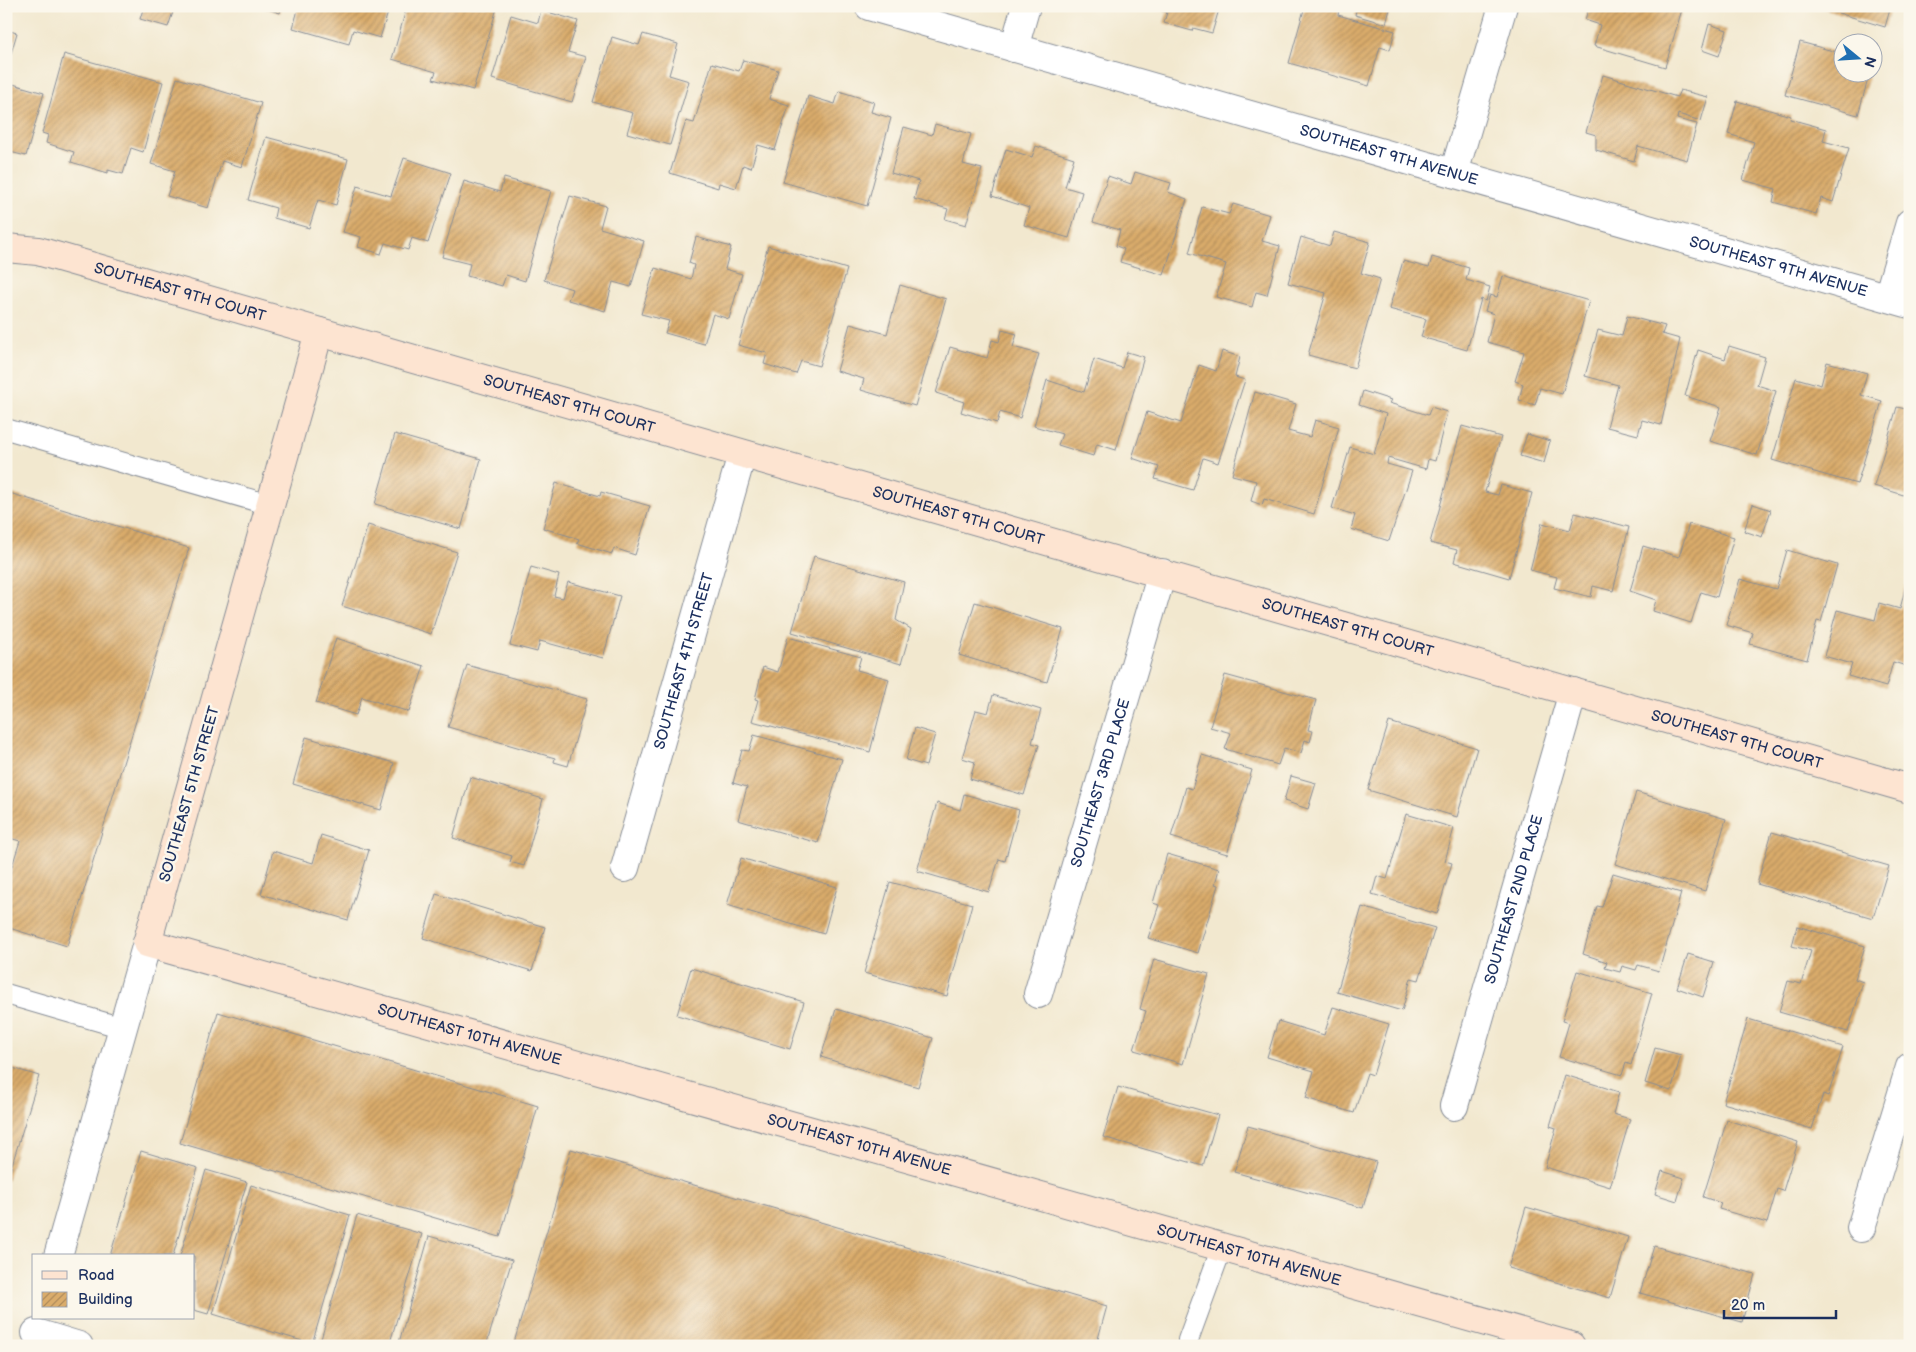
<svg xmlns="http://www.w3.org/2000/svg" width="1916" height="1352" viewBox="0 0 1916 1352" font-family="'Balsamiq Sans',sans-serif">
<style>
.building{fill:url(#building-hatch)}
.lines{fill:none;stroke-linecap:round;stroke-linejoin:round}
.lane-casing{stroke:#868c96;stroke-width:22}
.street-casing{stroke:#868c96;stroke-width:30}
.secondary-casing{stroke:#868c96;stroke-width:30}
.lane{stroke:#fff;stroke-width:20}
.street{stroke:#fff;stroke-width:28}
.secondary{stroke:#fde4d1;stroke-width:28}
.labels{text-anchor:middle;stroke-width:5;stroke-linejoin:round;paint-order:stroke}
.street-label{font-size:15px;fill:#1b2f5e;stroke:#fbf7ec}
</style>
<defs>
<pattern id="building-hatch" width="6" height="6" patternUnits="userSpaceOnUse" patternTransform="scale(1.25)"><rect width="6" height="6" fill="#daac6b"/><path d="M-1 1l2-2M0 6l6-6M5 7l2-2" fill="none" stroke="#b08c5b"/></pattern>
</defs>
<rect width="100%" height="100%" fill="#fbf7ec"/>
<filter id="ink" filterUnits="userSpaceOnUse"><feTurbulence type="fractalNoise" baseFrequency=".02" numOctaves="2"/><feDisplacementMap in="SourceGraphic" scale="10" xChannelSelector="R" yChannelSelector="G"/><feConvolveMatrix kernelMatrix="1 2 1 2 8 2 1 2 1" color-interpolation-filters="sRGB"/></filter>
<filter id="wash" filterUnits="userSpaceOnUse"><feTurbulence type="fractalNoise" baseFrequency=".0096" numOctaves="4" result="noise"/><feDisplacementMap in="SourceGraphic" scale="20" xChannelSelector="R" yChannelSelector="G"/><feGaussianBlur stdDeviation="1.12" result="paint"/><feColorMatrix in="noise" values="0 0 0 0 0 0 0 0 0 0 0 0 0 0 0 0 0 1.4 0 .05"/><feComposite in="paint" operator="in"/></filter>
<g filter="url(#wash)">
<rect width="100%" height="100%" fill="#f2e8cf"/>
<g id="blocks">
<g class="building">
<path d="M144 6H175L168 27 140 19Z"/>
<path d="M258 6H282L280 13Z"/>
<path d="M299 6H390L380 38 353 30 349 44 293 28Z"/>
<path d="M407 6H491L497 8 473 90 433 79 436 72 392 59Z"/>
<path d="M1148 6H1220L1212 33 1193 28 1192 31 1164 23 1167 12Z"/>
<path d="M1305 6H1340L1338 15 1395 31 1390 50 1380 47 1369 86 1289 63Z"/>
<path d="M1357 6H1382L1390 9 1386 24 1355 15Z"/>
<path d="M1589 6H1683L1665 67 1594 46 1600 25 1585 20Z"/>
<path d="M1815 6H1891L1885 27Z"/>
<path d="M541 10 578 21 568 52 586 57 572 102 492 79 511 15 538 23Z"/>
<path d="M1709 24 1727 30 1719 56 1702 50Z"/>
<path d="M6 30 17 33 7 67H6Z"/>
<path d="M643 34 678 44 669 75 689 81 670 145 627 133 633 113 593 102 612 37 639 45Z"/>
<path d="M1800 42 1844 54V72H1870L1858 115 1785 95Z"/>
<path d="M64 54 163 82 143 152 131 148 123 174 108 170V173L71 162 74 152 46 143 48 135 42 133Z"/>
<path d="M743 60 778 70 769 99 789 105 775 150 758 145 751 168 743 165 736 188 719 183 718 188 670 173 686 121 694 123 712 63 739 71Z"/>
<path d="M1603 75 1677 97 1680 90 1708 97 1701 121 1678 114 1677 119 1697 124 1687 160 1638 146 1634 161 1596 150V135L1586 132Z"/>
<path d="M177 78 261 103 242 167 222 161 208 208 167 196 175 171 151 164Z"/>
<path d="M6 82 44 93 26 156 6 151Z"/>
<path d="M839 91 874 102 871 112 891 118 867 206 783 182 808 96 835 104Z"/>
<path d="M1737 101 1791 116 1790 119 1826 129 1823 141 1849 148 1833 202 1821 198 1816 214 1773 202 1776 189 1743 180 1754 142 1728 134Z"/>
<path d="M935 124 971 134 963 164 982 169 966 225 945 219 948 209 914 199 919 181 891 173 904 127 932 135Z"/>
<path d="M266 137 348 159 336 205 318 200 309 228 274 218 276 208 248 200Z"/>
<path d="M1036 146 1074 158 1065 187 1082 192 1069 238 1024 225 1029 208 992 196 1006 149 1032 157Z"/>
<path d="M404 158 451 173 428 243 412 238 408 250 385 243 381 254 358 247 361 237 343 232 357 186 391 196Z"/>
<path d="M1135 172 1171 183 1168 192 1187 199 1164 275 1120 262 1124 249 1116 246 1120 230 1093 222 1108 176 1131 184Z"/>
<path d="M504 178 551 191 525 281 506 275 502 286 467 276 470 264 442 257 464 181 500 192Z"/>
<path d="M570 196 606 206 600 228 644 241 631 287 613 282 605 311 568 300 572 289 544 280Z"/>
<path d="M1233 204 1270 215 1262 241 1280 246 1267 295 1256 292 1252 307 1216 297 1226 264 1189 253 1202 207 1229 214Z"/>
<path d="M1334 232 1370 242 1361 273 1380 279 1355 368 1308 355 1326 293 1288 283 1301 237 1330 246Z"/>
<path d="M696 237 731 247 725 269 742 274 729 319 713 314 704 344 665 333 669 321 641 314 655 268 691 279 694 265 689 263Z"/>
<path d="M768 246 847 269 819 366 801 361 796 374 764 364 767 353 738 345Z"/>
<path d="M1432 257 1469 268 1466 280 1490 287 1486 301 1481 299 1467 350 1421 337 1426 319 1389 309 1403 261 1429 268Z"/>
<path d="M1503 276 1589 301 1562 394 1540 388 1535 405 1519 400 1523 384 1515 381 1524 352 1487 342 1494 314 1485 311 1490 295 1497 297Z"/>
<path d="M900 285 946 299 915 406 861 390 864 379 837 371 850 324 887 334Z"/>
<path d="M1627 316 1665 326 1662 334 1680 339 1661 425 1642 420 1638 435 1607 427 1618 385 1585 376 1598 330 1622 336Z"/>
<path d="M1002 330 1017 334 1013 347 1039 354 1020 418 1000 412 997 423 961 412 964 402 936 393 950 347 987 358 992 340 999 342Z"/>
<path d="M1729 346 1765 357 1757 385 1776 391 1757 455 1710 441 1721 407 1685 396 1698 350 1725 359Z"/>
<path d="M1222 351 1240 357 1235 377 1245 380 1218 463 1203 458 1193 490 1155 479 1159 467 1132 458 1147 412 1181 423 1199 365 1216 371Z"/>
<path d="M1127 352 1144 357 1116 450 1097 444 1093 456 1058 445 1062 434 1034 426 1047 380 1084 392 1094 359 1122 368Z"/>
<path d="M1827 362 1867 373 1861 395 1882 401 1857 484 1772 460 1796 378 1821 385Z"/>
<path d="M1363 391 1391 400 1389 403 1428 415 1431 407 1447 412 1435 461 1428 459 1426 469 1388 458 1387 464 1412 471 1389 541 1351 529 1355 515 1332 508 1350 447 1374 454 1386 414 1359 405Z"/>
<path d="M1255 392 1296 404 1288 431 1310 437 1315 420 1339 427 1314 514 1264 499 1262 505 1251 501 1256 481 1232 475Z"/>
<path d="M1897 407 1910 410V497L1874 486Z"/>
<path d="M1462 426 1501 437 1485 492 1498 495 1501 485 1532 493 1509 578 1454 562 1457 550 1430 543Z"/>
<path d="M395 434 481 459 461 529 375 504Z"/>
<path d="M1527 434 1550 441 1544 463 1520 456Z"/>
<path d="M556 483 600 496 601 492 650 506 635 555 614 548 612 554 577 543 579 539 543 528Z"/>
<path d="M6 492 189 548 67 946 6 927V885L20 841 6 837Z"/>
<path d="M1753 504 1771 510 1762 537 1744 531Z"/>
<path d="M1575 513 1629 527 1613 591 1593 586 1591 597 1554 588 1557 577 1530 570 1542 523 1570 530Z"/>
<path d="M1689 524 1734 537 1717 597 1701 592 1691 623 1653 611 1656 600 1630 591 1643 546 1679 557Z"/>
<path d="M368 525 457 552 431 634 342 606Z"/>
<path d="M1787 550 1837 565 1821 622 1817 621 1807 660 1750 644 1753 633 1726 625 1740 579 1776 589Z"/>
<path d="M814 556 904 582 896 620 911 629 901 664 792 632Z"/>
<path d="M531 567 559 575 554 596 563 598 568 582 620 596 603 658 540 641 537 652 510 645Z"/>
<path d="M1906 585 1910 587V667L1893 662 1886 687 1848 676 1852 664 1824 656 1837 610 1875 620 1879 603 1900 609Z"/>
<path d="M975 602 1063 629 1047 682 959 655Z"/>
<path d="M788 637 861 657 857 670 889 679 870 752 752 721 758 700 755 699 763 667 778 672Z"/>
<path d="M336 638 424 666 409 712 362 697 356 715 316 703Z"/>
<path d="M467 665 587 699 568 766 554 762 555 758 448 727Z"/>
<path d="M1225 675 1316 700 1308 730 1313 731 1310 742 1305 740 1301 753 1284 748 1278 765 1225 749 1231 733 1210 727Z"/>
<path d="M993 695 1041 710 1032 743 1039 745 1024 795 970 779 975 762 962 758 976 710 988 713Z"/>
<path d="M1389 722 1477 748 1457 817 1368 790Z"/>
<path d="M915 728 935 734 926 766 906 760Z"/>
<path d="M754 735 842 759 818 843 738 820 747 787 733 783 742 750 749 751Z"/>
<path d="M306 737 394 763 381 810 293 784Z"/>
<path d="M1202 755 1252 770 1227 854 1171 837 1186 787 1192 789Z"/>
<path d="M1291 776 1316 783 1308 809 1284 801Z"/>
<path d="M470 777 543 799 524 866 510 862 512 856 453 838Z"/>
<path d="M1636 792 1726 819 1705 891 1615 864Z"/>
<path d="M964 794 1019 810 1005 861 999 859 989 892 917 871 937 803 960 810Z"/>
<path d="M1406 814 1454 828 1445 861 1452 863 1437 914 1372 894 1377 876 1387 879Z"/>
<path d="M1772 832 1889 866 1873 918 1757 884Z"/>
<path d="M321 835 369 850 348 920 261 894 273 851 313 863Z"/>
<path d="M1167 854 1219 869 1215 884 1218 885 1198 953 1148 938 1159 905 1153 903Z"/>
<path d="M741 858 837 887 824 934 727 905Z"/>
<path d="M1613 873 1681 893 1659 971 1638 965 1636 970 1622 966 1620 972 1605 968 1607 962 1583 954 1597 906 1602 907Z"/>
<path d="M890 882 972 904 947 996 864 973Z"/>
<path d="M436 894 545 927 532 971 423 938Z"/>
<path d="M1362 907 1435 928 1419 980 1411 978 1402 1011 1337 992Z"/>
<path d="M1797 926 1865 946 1855 979 1863 982 1848 1032 1779 1012 1788 981 1801 984 1811 951 1792 946Z"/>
<path d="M1688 954 1714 962 1703 997 1677 988Z"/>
<path d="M1154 959 1209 974 1183 1064 1134 1050 1146 1011 1140 1009Z"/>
<path d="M691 968 804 1002 790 1049 677 1015Z"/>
<path d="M1577 971 1652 993 1631 1065 1626 1063 1622 1075 1559 1057 1569 1023 1562 1021Z"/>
<path d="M1333 1007 1389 1024 1373 1075 1367 1073 1354 1113 1306 1098 1314 1071 1267 1057 1278 1021 1324 1035Z"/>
<path d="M836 1009 933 1038 918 1087 821 1057Z"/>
<path d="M218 1012 538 1106 500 1237 180 1143Z"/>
<path d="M1748 1019 1843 1047 1828 1096 1823 1094 1812 1129 1723 1103Z"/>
<path d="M1655 1048 1681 1055 1671 1091 1645 1083Z"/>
<path d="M6 1066 39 1076 7 1181H6Z"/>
<path d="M1565 1075 1619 1092 1613 1114 1630 1119 1610 1187 1545 1167 1556 1128 1550 1126Z"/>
<path d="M1118 1087 1218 1115 1203 1166 1103 1137Z"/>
<path d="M1727 1120 1798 1142 1783 1191 1777 1189 1767 1223 1719 1209 1721 1203 1703 1197Z"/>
<path d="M1248 1126 1376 1162 1363 1208 1234 1172Z"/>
<path d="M571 1149 1107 1306 1096 1346H513Z"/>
<path d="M141 1151 198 1168 173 1256H110Z"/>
<path d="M206 1170 247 1182 208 1314 194 1310V1256H180Z"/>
<path d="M1662 1171 1684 1178 1677 1201 1655 1194Z"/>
<path d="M251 1185 350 1215 312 1344 213 1314Z"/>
<path d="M1526 1207 1628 1237 1610 1298 1508 1268Z"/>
<path d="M357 1215 422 1234 389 1346H319Z"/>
<path d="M429 1236 512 1260 486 1346H398Z"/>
<path d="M1654 1246 1755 1274 1742 1322 1640 1293Z"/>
</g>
</g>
</g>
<g filter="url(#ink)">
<use href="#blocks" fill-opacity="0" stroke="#868c96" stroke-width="1"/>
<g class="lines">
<defs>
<g id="lane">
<path d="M6 429 270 505"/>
<path d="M6 994 123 1028"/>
<path d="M1188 1340 1222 1247"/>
</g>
<g id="street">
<path id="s1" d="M869 6 1910 304"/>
<path d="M1014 48 1026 6"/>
<path d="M1454 173 1503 6"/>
<path d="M1888 297 1910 223"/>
<path id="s2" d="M625 868 742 454"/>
<path id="s3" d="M1038 994 1162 573"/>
<path id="s4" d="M1454 1106 1573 692"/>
<path d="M1861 1228 1910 1067"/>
<path d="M58 1256 147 943"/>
<path d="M36 1333 79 1346"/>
</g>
<g id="secondary">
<path id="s5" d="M6 248 38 251 1910 789"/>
<path id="s6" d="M319 332 147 943 1571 1346"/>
</g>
</defs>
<use href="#lane" class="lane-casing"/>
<use href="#street" class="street-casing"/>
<use href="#secondary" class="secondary-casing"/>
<use href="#lane" class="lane"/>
<use href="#street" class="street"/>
<use href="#secondary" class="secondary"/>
</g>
</g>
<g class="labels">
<g class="street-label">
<text dy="5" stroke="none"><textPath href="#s1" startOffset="541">SOUTHEAST 9TH AVENUE</textPath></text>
<text dy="5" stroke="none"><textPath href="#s1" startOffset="946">SOUTHEAST 9TH AVENUE</textPath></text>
<text dy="5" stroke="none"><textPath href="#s5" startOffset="180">SOUTHEAST 9TH COURT</textPath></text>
<text dy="5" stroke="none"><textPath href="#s5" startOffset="585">SOUTHEAST 9TH COURT</textPath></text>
<text dy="5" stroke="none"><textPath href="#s5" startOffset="990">SOUTHEAST 9TH COURT</textPath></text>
<text dy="5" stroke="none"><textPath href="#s5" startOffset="1395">SOUTHEAST 9TH COURT</textPath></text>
<text dy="5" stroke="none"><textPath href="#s2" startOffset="215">SOUTHEAST 4TH STREET</textPath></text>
<text dy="5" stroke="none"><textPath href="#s5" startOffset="1800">SOUTHEAST 9TH COURT</textPath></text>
<text dy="5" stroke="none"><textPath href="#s3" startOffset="220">SOUTHEAST 3RD PLACE</textPath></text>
<text transform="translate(189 794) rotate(-74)" y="5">SOUTHEAST 5TH STREET</text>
<text dy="5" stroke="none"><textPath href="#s4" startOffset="215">SOUTHEAST 2ND PLACE</textPath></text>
<text dy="5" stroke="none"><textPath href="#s6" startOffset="970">SOUTHEAST 10TH AVENUE</textPath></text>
<text dy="5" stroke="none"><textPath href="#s6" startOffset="1375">SOUTHEAST 10TH AVENUE</textPath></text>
<text dy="5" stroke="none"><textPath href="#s6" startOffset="1780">SOUTHEAST 10TH AVENUE</textPath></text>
</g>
</g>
<rect width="1916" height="1352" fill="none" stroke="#fbf7ec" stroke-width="25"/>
<rect x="32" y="1254" width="162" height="65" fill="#fbf7ec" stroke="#a1a7b3"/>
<rect x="42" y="1271" width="25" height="8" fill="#fde4d1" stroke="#a1a7b3"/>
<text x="78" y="1280" font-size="15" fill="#1b2f5e">Road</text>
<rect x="42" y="1292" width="25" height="15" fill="url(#building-hatch)" stroke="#a1a7b3"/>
<text x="78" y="1304" font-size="15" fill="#1b2f5e">Building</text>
<g transform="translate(1858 58) rotate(108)"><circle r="24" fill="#fbf7ec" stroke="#a1a7b3"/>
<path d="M0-4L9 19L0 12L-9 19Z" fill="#1f6fb2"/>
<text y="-8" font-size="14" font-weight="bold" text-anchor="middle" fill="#1b2f5e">N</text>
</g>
<path d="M1724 1310v8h112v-8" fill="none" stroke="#1b2f5e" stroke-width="2.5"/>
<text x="1731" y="1310" font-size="15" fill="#1b2f5e" stroke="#fbf7ec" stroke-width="4" paint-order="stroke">20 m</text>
</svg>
